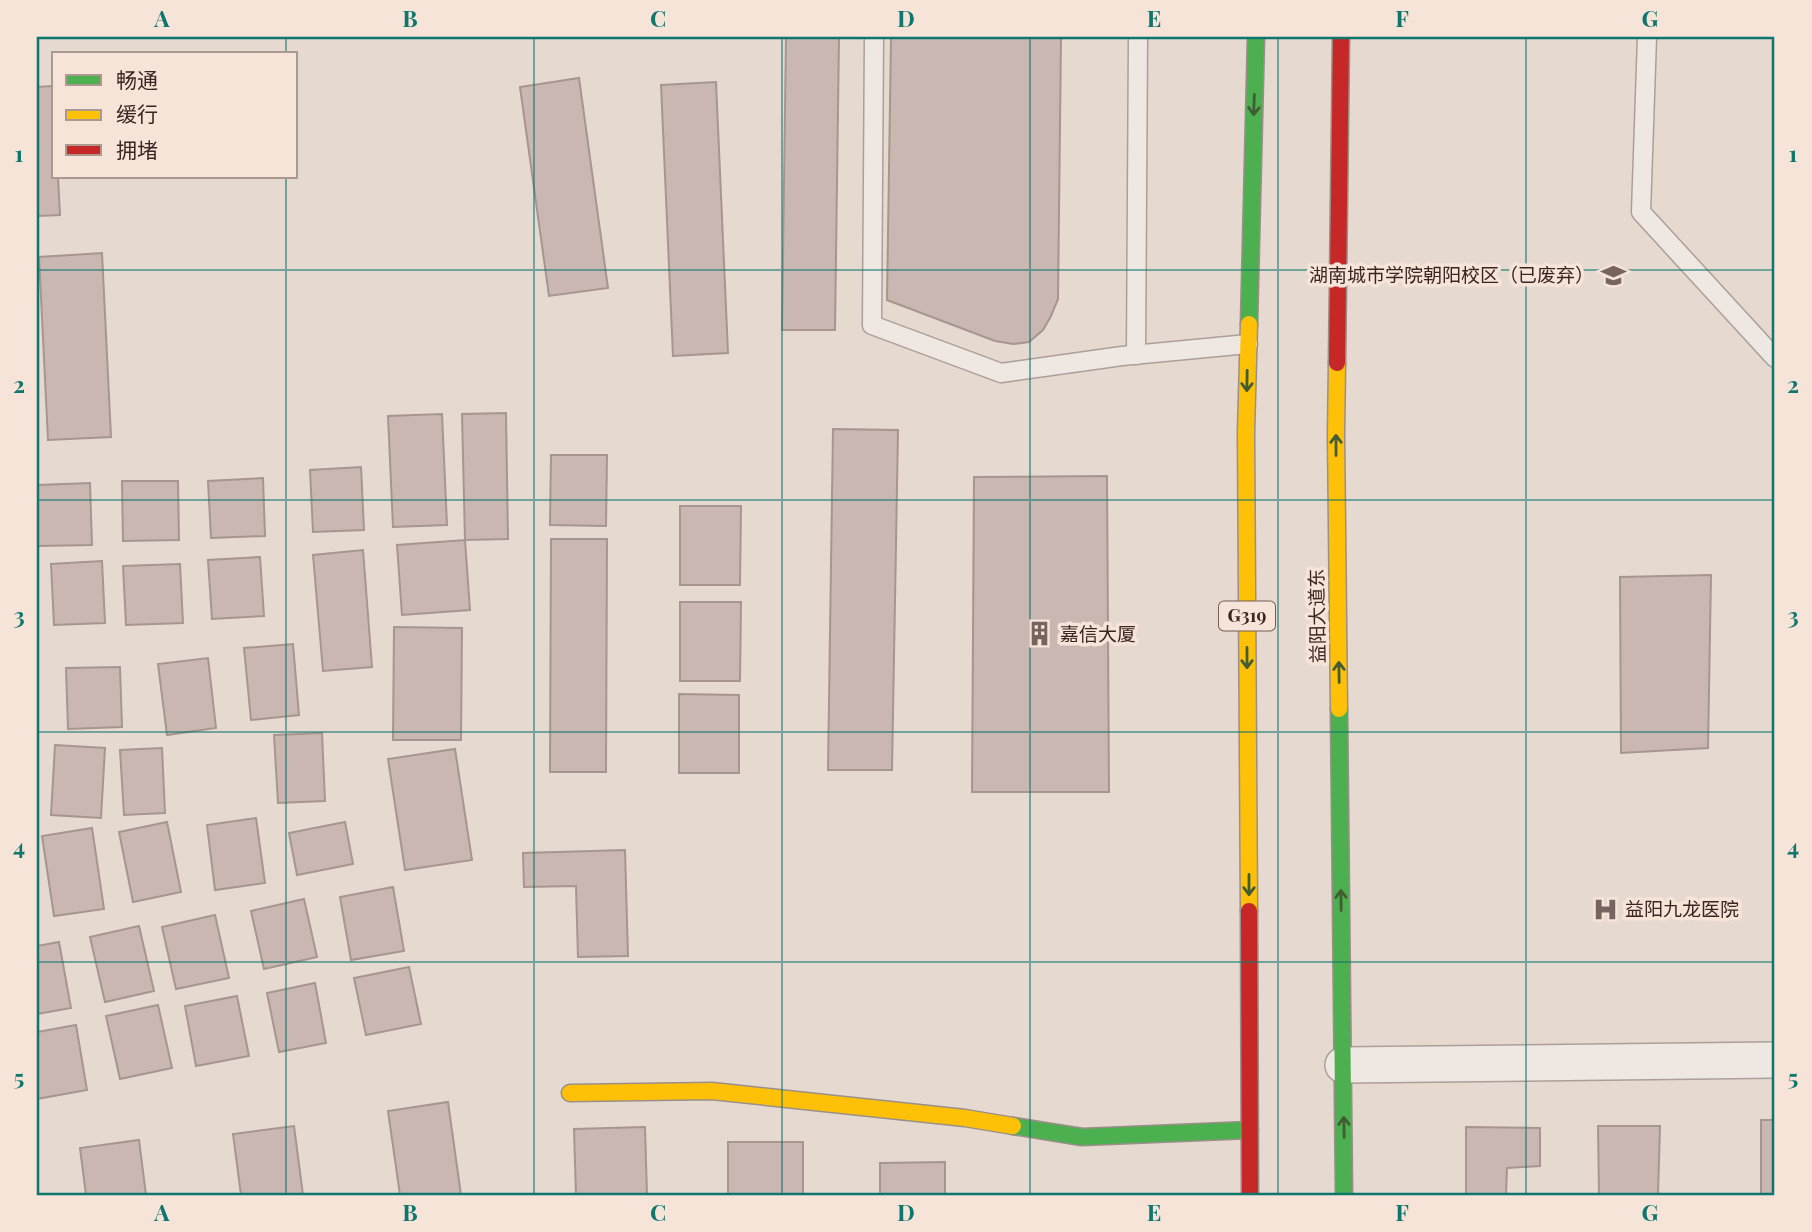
<svg xmlns="http://www.w3.org/2000/svg" width="1812" height="1232" viewBox="0 0 1812 1232" font-family="'Playfair Display','Noto Sans SC',serif">
<style>
.building{fill:#cab7b1;stroke:#a7958f;stroke-width:2}
.lines{fill:none;stroke-linecap:round;stroke-linejoin:round}
.lane-casing{stroke:#ac9f99;stroke-width:21}
.street-casing{stroke:#ac9f99;stroke-width:38}
.fast-casing{stroke:#9b8f89;stroke-width:19}
.slow-casing{stroke:#9b8f89;stroke-width:19}
.jam-casing{stroke:#9b8f89;stroke-width:19}
.lane{stroke:#eee7e2;stroke-width:18}
.street{stroke:#eee7e2;stroke-width:35}
.fast{stroke:#4caf50;stroke-width:16}
.slow{stroke:#ffc107;stroke-width:16}
.jam{stroke:#c62828;stroke-width:16}
.oneway{stroke:#425c34}
.grid{fill:none;stroke:#0f766e;stroke-width:2;stroke-opacity:0.55}
.labels{text-anchor:middle;stroke-width:7;stroke-linejoin:round;paint-order:stroke}
.shield{fill:#f6e4d8;stroke:#735e58;stroke-width:2}
.shield-label{font-size:18px;font-weight:bold;fill:#3b2521}
.poi-label{font-size:19px;fill:#3b2521;stroke:#f6e4d8;text-anchor:start}
.street-label{font-size:19px;fill:#3b2521;stroke:#f6e4d8}
.neatline{fill:none;stroke:#0f766e;stroke-width:2.5}
.grid-label{font-size:23px;text-anchor:middle;font-weight:bold;fill:#0f766e}
</style>
<rect width="100%" height="100%" fill="#e6d9d0"/>
<g class="building">
<path d="M786 37H839L835 330H782Z"/>
<path d="M891 37H1061L1058 299 1051 316 1043 330 1029 342 1013 344 995 341 887 300Z"/>
<path d="M579 78 608 288 549 296 520 87Z"/>
<path d="M716 82 728 353 673 356 661 85Z"/>
<path d="M52 86 54 177H58L60 215 37 216V87Z"/>
<path d="M102 253 111 437 48 440 39 257Z"/>
<path d="M506 413 508 539 465 540 462 414Z"/>
<path d="M442 414 447 525 393 527 388 416Z"/>
<path d="M833 429 898 430 892 770H828Z"/>
<path d="M551 455H607L606 526 550 525Z"/>
<path d="M361 467 364 530 313 532 310 470Z"/>
<path d="M1107 476 1109 792H972L974 477Z"/>
<path d="M263 478 265 536 211 538 208 481Z"/>
<path d="M122 481H178L179 540 123 541Z"/>
<path d="M90 483 92 545 38 546 37 485Z"/>
<path d="M680 506H741L740 585H680Z"/>
<path d="M551 539H607L606 772H550Z"/>
<path d="M465 540 470 610 402 615 397 545Z"/>
<path d="M363 550 372 667 323 671 313 555Z"/>
<path d="M260 557 264 616 212 619 208 560Z"/>
<path d="M102 561 105 623 54 625 51 564Z"/>
<path d="M180 564 183 623 126 625 123 566Z"/>
<path d="M1711 575 1708 748 1621 753 1620 577Z"/>
<path d="M680 602H741L740 681H680Z"/>
<path d="M394 627 462 628 461 740H393Z"/>
<path d="M293 644 299 715 251 720 244 648Z"/>
<path d="M208 658 216 728 167 735 158 664Z"/>
<path d="M120 667 122 727 68 729 66 668Z"/>
<path d="M679 694 739 695V773H679Z"/>
<path d="M322 733 325 801 278 803 274 735Z"/>
<path d="M55 745 105 748 101 818 51 815Z"/>
<path d="M162 748 165 813 124 815 120 750Z"/>
<path d="M455 749 472 860 405 870 388 759Z"/>
<path d="M256 818 265 883 215 890 207 825Z"/>
<path d="M167 822 181 892 133 902 119 832Z"/>
<path d="M345 822 353 864 297 875 289 833Z"/>
<path d="M92 828 104 909 54 916 42 836Z"/>
<path d="M625 850 628 956 578 957 576 886 524 887 523 853Z"/>
<path d="M393 887 404 951 351 960 340 897Z"/>
<path d="M304 899 317 957 264 969 251 911Z"/>
<path d="M215 915 229 978 176 989 162 927Z"/>
<path d="M139 926 154 991 105 1002 90 937Z"/>
<path d="M59 942 71 1008 37 1014V946Z"/>
<path d="M409 967 421 1024 366 1035 354 978Z"/>
<path d="M315 983 326 1043 279 1052 267 993Z"/>
<path d="M237 996 249 1056 196 1066 185 1006Z"/>
<path d="M158 1005 172 1068 120 1079 106 1016Z"/>
<path d="M76 1025 87 1090 37 1099V1032Z"/>
<path d="M448 1102 461 1195H400L388 1111Z"/>
<rect x="1761" y="1120" width="14" height="75"/>
<path d="M294 1126 303 1195H241L233 1134Z"/>
<path d="M1598 1126H1660L1658 1195H1599Z"/>
<path d="M645 1127 647 1195H576L574 1129Z"/>
<path d="M1466 1127 1540 1128V1166L1507 1168 1506 1195H1466Z"/>
<path d="M139 1140 146 1195H86L80 1148Z"/>
<rect x="728" y="1142" width="75" height="53"/>
<path d="M945 1162V1195H880V1163Z"/>
</g>
<g class="lines">
<defs>
<g id="lane">
<path d="M874 37 872 325 1001 373 1122 356 1248 344"/>
<path d="M1647 37 1641 212 1775 358"/>
<path d="M1136 355 1138 37"/>
</g>
<path id="street" d="M1343 1065 1775 1060"/>
<g id="fast">
<path d="M1249 324 1256 37"/>
<path d="M1339 709 1344 1195"/>
<path d="M1013 1126 1082 1137 1250 1130"/>
</g>
<g id="slow">
<path d="M1337 363 1336 435 1339 709"/>
<path d="M1249 911 1246 432 1249 324"/>
<path d="M570 1093 712 1091 965 1118 1013 1126"/>
</g>
<g id="jam">
<path d="M1337 363 1341 37"/>
<path d="M1249 911 1250 1195"/>
</g>
</defs>
<use href="#lane" class="lane-casing"/>
<use href="#street" class="street-casing"/>
<use href="#fast" class="fast-casing"/>
<use href="#slow" class="slow-casing"/>
<use href="#jam" class="jam-casing"/>
<use href="#lane" class="lane"/>
<use href="#street" class="street"/>
<use href="#fast" class="fast"/>
<use href="#slow" class="slow"/>
<use href="#jam" class="jam"/>
</g>
<defs><path id="oneway-shaft" d="M-6 0H5M1.5-3L5.5 0L1.5 3" fill="none" stroke-width="1.6" stroke-linecap="round" stroke-linejoin="round" transform="scale(1.75)"/></defs>
<g class="oneway">
<use href="#oneway-shaft" transform="translate(1254 105) rotate(92)"/>
<use href="#oneway-shaft" transform="translate(1247 381) rotate(91)"/>
<use href="#oneway-shaft" transform="translate(1336 445) rotate(-90)"/>
<use href="#oneway-shaft" transform="translate(1247 658) rotate(90)"/>
<use href="#oneway-shaft" transform="translate(1339 672) rotate(-91)"/>
<use href="#oneway-shaft" transform="translate(1249 885) rotate(90)"/>
<use href="#oneway-shaft" transform="translate(1341 900) rotate(-91)"/>
<use href="#oneway-shaft" transform="translate(1344 1127) rotate(-91)"/>
</g>
<path class="grid" d="M286 37V54M534 37V1195M782 37V1195M1030 37V1195M1278 37V1195M1526 37V1195M286 177V1195M37 270H1775M37 500H1775M37 732H1775M37 962H1775"/>
<defs>
<symbol id="school-bare" viewBox="-9 -9 18 18"><path d="M0-5L7-2L0 1L-7-2ZM-4 1L0 2.5L4 1V4Q0 6-4 4Z" fill="#77645e" stroke="#f6e4d8" stroke-width="2.5" paint-order="stroke"/></symbol>
<symbol id="building-bare" viewBox="-9 -9 18 18"><path d="M-4-6H4V6H1V3H-1V6H-4ZM-2.5-4.3h1.7v1.8h-1.7ZM.8-4.3h1.7v1.8H.8ZM-2.5-1h1.7V.8h-1.7ZM.8-1h1.7V.8H.8Z" fill="#77645e" stroke="#f6e4d8" stroke-width="2.5" paint-order="stroke"/></symbol>
<symbol id="hospital-bare" viewBox="-9 -9 18 18"><path d="M-5-5h3v3.5h4V-5h3V5h-3V1.5h-4V5h-3Z" fill="#77645e" stroke="#f6e4d8" stroke-width="2.5" paint-order="stroke"/></symbol>
</defs>
<g fill-rule="evenodd">
<use href="#school-bare" x="1596" y="258" width="35" height="35"/>
<use href="#building-bare" x="1022" y="616" width="35" height="35"/>
<use href="#hospital-bare" x="1588" y="892" width="35" height="35"/>
</g>
<g class="labels">
<rect class="shield" x="1219" y="601.5" width="56" height="29" rx="5"/>
<g class="shield-label">
<text x="1247" y="622">G319</text>
</g>
<g class="poi-label">
<text x="1594" y="282" text-anchor="end">湖南城市学院朝阳校区（已废弃）</text>
<text x="1060" y="641">嘉信大厦</text>
<text x="1625" y="916">益阳九龙医院</text>
</g>
<g class="street-label">
<text transform="translate(1317 616) rotate(-91)" y="7">益阳大道东</text>
</g>
</g>
<rect width="1812" height="1232" fill="none" stroke="#f6e4d8" stroke-width="77"/>
<rect x="52" y="52" width="245" height="126" fill="#f6e4d8" stroke="#ab988f" stroke-width="2"/>
<rect x="66" y="75" width="35" height="10" fill="#4caf50" stroke="#ab988f" stroke-width="2"/>
<text x="116" y="88" font-size="21" fill="#3b2521">畅通</text>
<rect x="66" y="110" width="35" height="10" fill="#ffc107" stroke="#ab988f" stroke-width="2"/>
<text x="116" y="122" font-size="21" fill="#3b2521">缓行</text>
<rect x="66" y="145" width="35" height="10" fill="#c62828" stroke="#ab988f" stroke-width="2"/>
<text x="116" y="158" font-size="21" fill="#3b2521">拥堵</text>
<rect x="38" y="38" width="1735" height="1156" class="neatline"/>
<g class="grid-label">
<text x="162" y="27">A</text>
<text x="410" y="27">B</text>
<text x="658" y="27">C</text>
<text x="906" y="27">D</text>
<text x="1154" y="27">E</text>
<text x="1402" y="27">F</text>
<text x="1650" y="27">G</text>
<text x="19" y="162">1</text>
<text x="1793" y="162">1</text>
<text x="19" y="393">2</text>
<text x="1793" y="393">2</text>
<text x="19" y="624">3</text>
<text x="1793" y="624">3</text>
<text x="19" y="855">4</text>
<text x="1793" y="855">4</text>
<text x="19" y="1086">5</text>
<text x="1793" y="1086">5</text>
<text x="162" y="1221">A</text>
<text x="410" y="1221">B</text>
<text x="658" y="1221">C</text>
<text x="906" y="1221">D</text>
<text x="1154" y="1221">E</text>
<text x="1402" y="1221">F</text>
<text x="1650" y="1221">G</text>
</g>
</svg>
